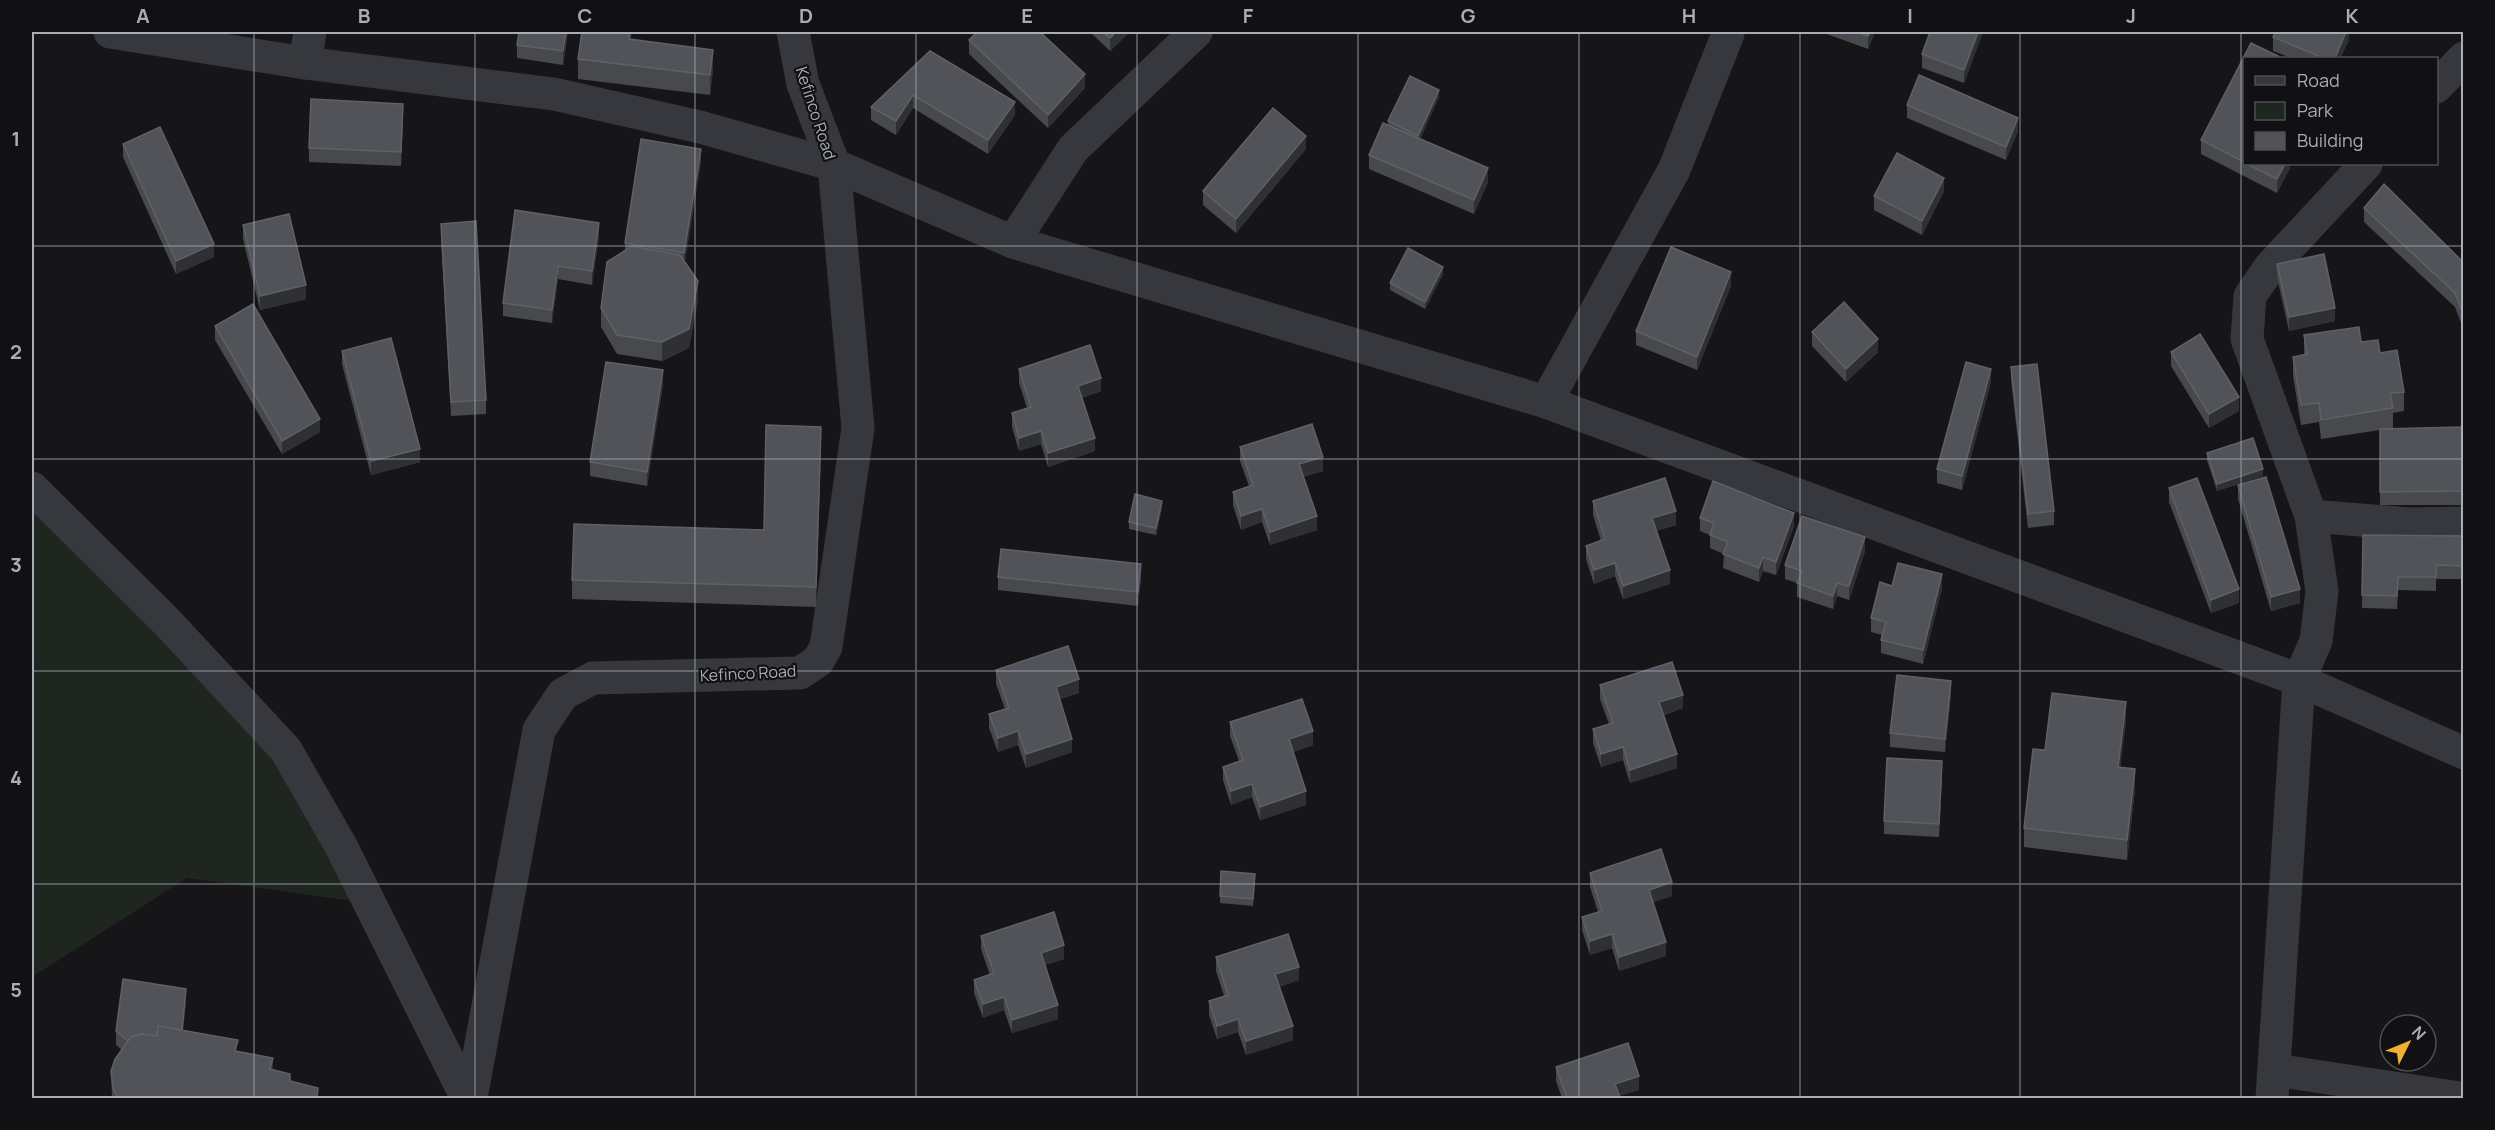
<svg xmlns="http://www.w3.org/2000/svg" width="2495" height="1130" viewBox="0 0 2495 1130" font-family="Manrope,sans-serif">
<style>
.green{fill:#1e261f}
.lines{fill:none;stroke-linecap:round;stroke-linejoin:round}
.minor{stroke:#37383d;stroke-width:33}
.wall{fill:#47494d}
.shaded-wall{fill:#2f3033}
.building{fill:#525359;stroke:#5f6168;stroke-width:1.5}
.grid{fill:none;stroke:#a8adb8;stroke-width:1.5;stroke-opacity:0.55}
.labels{text-anchor:middle;stroke-width:4.5;stroke-linejoin:round;paint-order:stroke}
.street-label{font-size:16px;fill:#a8adb8;stroke:#111113}
.neatline{fill:none;stroke:#a8adb8;stroke-width:2}
.grid-label{font-size:20px;text-anchor:middle;font-weight:bold;fill:#a8adb8}
</style>
<rect width="100%" height="100%" fill="#161618"/>
<path class="green" d="M32 474 288 737 388 906 187 878 32 977Z"/>
<g class="lines">
<g class="minor">
<path d="M110 32 305 63 554 94 700 127 834 165 1013 242 1546 402 2299 680 2464 753"/>
<path d="M305 63 310 32"/>
<path d="M2436 87 2464 58"/>
<path d="M1013 242 1073 149 1196 32"/>
<path d="M1546 402 1674 170 1728 34"/>
<path d="M32 488 166 621 286 750 341 846 467 1098"/>
<path d="M2311 516 2410 524 2464 523"/>
<path d="M2275 1070 2460 1098"/>
<path d="M471 1098 539 730 563 694 593 678 800 673 818 661 826 647 858 428 834 165 803 84 793 32"/>
<path d="M2272 1098 2299 680 2316 641 2322 591 2311 516 2247 339 2250 296 2270 267 2366 164"/>
</g>
</g>
<g class="wall">
<path d="M519 32H585L632 39 713 69 710 95 578 79V59L581 34 568 32 563 65 517 58V45Z"/>
<path d="M1090 32H1130L1110 51Z"/>
<path d="M1821 32H1875L1868 49Z"/>
<path d="M1930 32H1983L1964 83 1922 68V54Z"/>
<path d="M2349 32V40L2340 58H2291L2273 51V37Z"/>
<path d="M969 40 1085 88 1048 128 969 54Z"/>
<path d="M930 51 1015 115 988 154 913 108 896 135 871 120V107Z"/>
<path d="M2244 58V164H2290V168L2277 193 2201 154V140Z"/>
<path d="M1439 97 1420 139 1488 182 1474 214 1369 169V155L1388 125V121Z"/>
<path d="M1907 105 2018 131 2006 160 1907 118Z"/>
<path d="M403 117 401 166 309 162V148Z"/>
<path d="M123 144 214 257 176 274 123 157Z"/>
<path d="M1306 149 1236 233 1203 205V191Z"/>
<path d="M701 162 685 261 698 300 689 348 662 361 617 354 601 327V308L625 251V243Z"/>
<path d="M1944 191 1922 235 1874 210V196Z"/>
<path d="M2364 208 2463 262V328L2455 307 2364 222Z"/>
<path d="M441 224 486 400V414L451 416 441 237Z"/>
<path d="M243 225 306 299 260 310 243 239Z"/>
<path d="M599 237 592 285 558 279 552 323 503 316V303Z"/>
<path d="M2277 264 2335 321 2289 331 2277 277Z"/>
<path d="M1443 274 1425 309 1390 290V283Z"/>
<path d="M1731 286 1697 370 1636 345V331Z"/>
<path d="M215 326 320 432 282 454 215 340Z"/>
<path d="M1812 332 1878 352 1846 382 1812 346Z"/>
<path d="M2304 335 2361 342 2380 353 2404 392V411L2393 413V428L2388 429 2463 427V505H2380V430L2321 439 2319 422 2301 425 2293 376V357L2304 355Z"/>
<path d="M342 351 420 462 371 475 342 364Z"/>
<path d="M2171 352 2239 411 2209 428 2171 366Z"/>
<path d="M2011 367 2054 511V525L2028 528 2011 380Z"/>
<path d="M1019 369 1101 391 1082 398 1095 451 1048 467 1041 444 1019 451 1012 427V413L1027 408 1019 383Z"/>
<path d="M1991 382 1962 490 1937 483V469Z"/>
<path d="M663 384 647 486 590 476V462Z"/>
<path d="M821 447 816 607 572 599V580L764 530Z"/>
<path d="M1240 447 1323 471 1303 477 1317 530 1270 545 1262 522 1241 530 1233 505V492L1249 486 1240 461Z"/>
<path d="M2207 453 2263 476 2217 491 2207 460Z"/>
<path d="M2238 485 2300 603 2271 611 2238 499Z"/>
<path d="M2169 488 2239 603 2211 613 2169 502Z"/>
<path d="M1593 501 1676 525 1656 531 1670 584 1623 599 1615 576 1594 584 1586 559V546L1601 541 1593 515Z"/>
<path d="M1162 508 1156 535 1129 529V522Z"/>
<path d="M1700 518 1794 526 1776 575 1763 571 1759 582 1723 568 1724 554 1710 548V535L1700 531Z"/>
<path d="M2363 535 2463 536V579H2436V591L2398 590 2397 609 2362 608Z"/>
<path d="M1865 551 1849 600 1837 596 1833 609 1797 597V583L1785 579V565Z"/>
<path d="M998 577H1141L1138 606 998 590Z"/>
<path d="M1892 586 1942 588 1923 664 1881 653V640L1882 635 1871 632V618Z"/>
<path d="M996 670 1079 693 1060 699 1072 752 1026 768 1018 745 998 752 989 728V714L1005 709 996 684Z"/>
<path d="M1600 685 1683 708 1664 715 1677 768 1630 783 1623 760 1601 767 1593 743V729L1609 724 1600 699Z"/>
<path d="M1951 694 1945 752 1890 747V733Z"/>
<path d="M2126 721 2120 767 2135 789 2127 860 2024 847V828L2045 750Z"/>
<path d="M1230 722 1313 745 1293 752 1306 805 1260 820 1252 797 1231 805 1223 780V767L1239 761 1230 736Z"/>
<path d="M1942 774 1939 837 1884 834V821Z"/>
<path d="M1590 873 1672 896 1653 902 1666 956 1619 971 1612 948 1590 955 1582 930V917L1598 912 1590 887Z"/>
<path d="M1255 881 1253 906 1220 903V896Z"/>
<path d="M981 936 1064 959 1045 965 1058 1019 1012 1033 1004 1010 983 1018 974 993V980L990 975 981 949Z"/>
<path d="M1216 957 1299 980 1279 987 1293 1040 1246 1055 1238 1032 1217 1039 1209 1015V1001L1224 996 1216 971Z"/>
<path d="M186 1002 183 1030 238 1052 273 1070 318 1098H112L111 1071 122 1050 116 1045V1031Z"/>
<path d="M1556 1067 1639 1090 1619 1096 1620 1098H1562L1556 1081Z"/>
</g>
<g class="shaded-wall">
<path d="M566 32H568L563 65V51Z"/>
<path d="M630 32H632L629 58V39Z"/>
<path d="M1116 32H1130L1110 51V38Z"/>
<path d="M1870 32H1875L1868 49V36Z"/>
<path d="M1978 32H1983L1964 83V70Z"/>
<path d="M2346 32H2349V40L2340 58H2335Z"/>
<path d="M713 50V69L710 95V75Z"/>
<path d="M1085 74V88L1048 128V115Z"/>
<path d="M1439 90V97L1418 143V136Z"/>
<path d="M913 95V108L896 135V121Z"/>
<path d="M1015 102V115L988 154V140Z"/>
<path d="M403 104V117L401 166V152Z"/>
<path d="M2018 118V131L2006 160V147Z"/>
<path d="M1306 136V149L1236 233V219Z"/>
<path d="M701 149V162L684 267V253Z"/>
<path d="M2285 164H2290V168L2277 193V179Z"/>
<path d="M1488 168V182L1474 214V200Z"/>
<path d="M1944 178V191L1922 235V221Z"/>
<path d="M599 223V237L592 285V271Z"/>
<path d="M214 244V257L176 274V261Z"/>
<path d="M558 266V279L552 323V310Z"/>
<path d="M1443 267V274L1425 309V302Z"/>
<path d="M1731 272V286L1697 370V357Z"/>
<path d="M698 281V300L689 348 662 361V342Z"/>
<path d="M306 285V299L260 310V296Z"/>
<path d="M2335 308V321L2289 331V317Z"/>
<path d="M1878 339V352L1846 382V369Z"/>
<path d="M1991 369V382L1962 490V476Z"/>
<path d="M663 370V384L647 486V472Z"/>
<path d="M1101 378V391L1078 399V386Z"/>
<path d="M2239 397V411L2209 428V414Z"/>
<path d="M320 419V432L282 454V441Z"/>
<path d="M821 427V447L816 607V587Z"/>
<path d="M1041 431V444L1019 451V438Z"/>
<path d="M1095 438V451L1048 467V453Z"/>
<path d="M420 449V462L371 475V461Z"/>
<path d="M1323 457V471L1299 478V464Z"/>
<path d="M2263 469V476L2217 491V484Z"/>
<path d="M1162 501V508L1156 535V528Z"/>
<path d="M1262 509V522L1241 530V516Z"/>
<path d="M1676 511V525L1652 532V518Z"/>
<path d="M1794 513V526L1776 575V562Z"/>
<path d="M1317 516V530L1270 545V532Z"/>
<path d="M1865 537V551L1849 600V586Z"/>
<path d="M1763 557V571L1759 582V568Z"/>
<path d="M1615 563V576L1594 584V570Z"/>
<path d="M1141 564V577L1138 606V592Z"/>
<path d="M1670 570V584L1623 599V586Z"/>
<path d="M1942 574V588L1923 664V650Z"/>
<path d="M1837 583V596L1833 609V596Z"/>
<path d="M2239 589V603L2211 613V600Z"/>
<path d="M2300 589V603L2271 611V597Z"/>
<path d="M1079 679V693L1056 700V687Z"/>
<path d="M1951 681V694L1945 752V739Z"/>
<path d="M1683 695V708L1659 716V702Z"/>
<path d="M2126 702V721L2118 787V767Z"/>
<path d="M1018 731V745L998 752V738Z"/>
<path d="M1313 731V745L1289 753V739Z"/>
<path d="M1072 739V752L1026 768V754Z"/>
<path d="M1623 747V760L1601 767V754Z"/>
<path d="M1677 754V768L1630 783V770Z"/>
<path d="M1942 761V774L1939 837V824Z"/>
<path d="M2135 769V789L2127 860V840Z"/>
<path d="M1252 784V797L1231 805V791Z"/>
<path d="M1306 791V805L1260 820V807Z"/>
<path d="M1672 882V896L1649 904V890Z"/>
<path d="M1612 934V948L1590 955V941Z"/>
<path d="M1666 942V956L1619 971V957Z"/>
<path d="M1064 945V959L1041 966V953Z"/>
<path d="M1299 967V980L1275 988V974Z"/>
<path d="M186 989V1002L181 1050V1036Z"/>
<path d="M1004 997V1010L983 1018V1004Z"/>
<path d="M1058 1005V1019L1012 1033V1020Z"/>
<path d="M1238 1019V1032L1217 1039V1026Z"/>
<path d="M1293 1026V1040L1246 1055V1041Z"/>
<path d="M273 1058V1078L270 1069Z"/>
<path d="M1639 1076V1090L1615 1097V1084Z"/>
</g>
<g class="building">
<path d="M519 32H566L563 51 517 45Z"/>
<path d="M582 32 606 34V32H630L629 39 713 50 710 75 578 59Z"/>
<path d="M977 32H1040L1085 74 1048 115 969 40Z"/>
<path d="M1103 32H1116L1110 38Z"/>
<path d="M1857 32H1870L1868 36Z"/>
<path d="M1930 32H1978L1964 70 1922 54Z"/>
<path d="M2275 32H2346L2335 58H2323L2273 37Z"/>
<path d="M2251 43 2282 58H2244V162L2201 140Z"/>
<path d="M930 51 1015 102 988 140 913 95 896 121 871 107Z"/>
<path d="M1919 75 2018 118 2006 147 1907 105Z"/>
<path d="M1410 76 1439 90 1418 136 1388 121Z"/>
<path d="M311 99 403 104 401 152 309 148Z"/>
<path d="M1273 108 1306 136 1236 219 1203 191Z"/>
<path d="M1383 123 1488 168 1474 200 1369 155Z"/>
<path d="M160 127 214 244 176 261 123 144Z"/>
<path d="M641 139 701 149 684 253 625 243Z"/>
<path d="M1897 153 1944 178 1922 221 1874 196Z"/>
<path d="M2247 164H2285L2277 179Z"/>
<path d="M2384 184 2463 262V314L2455 293 2364 208Z"/>
<path d="M515 210 599 223 592 271 558 266 552 310 503 303Z"/>
<path d="M289 214 306 285 260 296 243 225Z"/>
<path d="M476 221 486 400 451 402 441 224Z"/>
<path d="M632 246 680 255 698 281 689 329 662 342 617 335 601 308 607 262Z"/>
<path d="M1671 247 1731 272 1697 357 1636 331Z"/>
<path d="M1408 248 1443 267 1425 302 1390 283Z"/>
<path d="M2324 254 2335 308 2289 317 2277 264Z"/>
<path d="M1844 302 1878 339 1846 369 1812 332Z"/>
<path d="M253 304 320 419 282 441 215 326Z"/>
<path d="M2359 327 2361 342 2378 340 2380 353 2397 350 2404 392 2390 393 2393 408 2321 420 2319 403 2301 405 2293 357 2307 354 2304 335Z"/>
<path d="M2200 334 2239 397 2209 414 2171 352Z"/>
<path d="M391 338 420 449 371 461 342 351Z"/>
<path d="M1090 345 1101 378 1078 386 1095 438 1048 453 1041 431 1019 438 1012 413 1031 407 1019 369Z"/>
<path d="M606 362 663 370 647 472 590 462Z"/>
<path d="M1966 362 1991 369 1962 476 1937 469Z"/>
<path d="M2037 364 2054 511 2028 514 2011 367Z"/>
<path d="M1312 424 1323 457 1299 464 1317 516 1270 532 1262 509 1241 516 1233 492 1253 485 1240 447Z"/>
<path d="M766 425 821 427 816 587 572 580 574 524 764 530Z"/>
<path d="M2463 427V491L2380 492V429Z"/>
<path d="M2253 438 2263 469 2217 484 2207 453Z"/>
<path d="M2266 477 2300 589 2271 597 2238 485Z"/>
<path d="M1665 478 1676 511 1652 518 1670 570 1623 586 1615 563 1594 570 1586 546 1605 539 1593 501Z"/>
<path d="M2197 478 2239 589 2211 600 2169 488Z"/>
<path d="M1713 481 1794 513 1776 562 1763 557 1759 568 1723 554 1728 542 1710 535 1714 523 1700 518Z"/>
<path d="M1135 494 1162 501 1156 528 1129 522Z"/>
<path d="M1802 516 1865 537 1849 586 1837 583 1833 596 1797 583 1802 571 1785 565Z"/>
<path d="M2363 535 2463 536V566L2436 565V577H2398L2397 596 2362 595Z"/>
<path d="M1001 549 1141 564 1138 592 998 577Z"/>
<path d="M1898 563 1942 574 1923 650 1881 640 1886 622 1871 618 1880 582 1892 586Z"/>
<path d="M1068 646 1079 679 1056 687 1072 739 1026 754 1018 731 998 738 989 714 1009 708 996 670Z"/>
<path d="M1672 662 1683 695 1659 702 1677 754 1630 770 1623 747 1601 754 1593 729 1613 723 1600 685Z"/>
<path d="M1897 675 1951 681 1945 739 1890 733Z"/>
<path d="M2052 693 2126 702 2118 767 2135 769 2127 840 2024 828 2033 749 2045 750Z"/>
<path d="M1302 699 1313 731 1289 739 1306 791 1260 807 1252 784 1231 791 1223 767 1243 760 1230 722Z"/>
<path d="M1887 758 1942 761 1939 824 1884 821Z"/>
<path d="M1661 849 1672 882 1649 890 1666 942 1619 957 1612 934 1590 941 1582 917 1602 911 1590 873Z"/>
<path d="M1221 871 1255 874 1253 899 1220 896Z"/>
<path d="M1054 912 1064 945 1041 953 1058 1005 1012 1020 1004 997 983 1004 974 980 994 973 981 936Z"/>
<path d="M1288 934 1299 967 1275 974 1293 1026 1246 1041 1238 1019 1217 1026 1209 1001 1228 995 1216 957Z"/>
<path d="M123 979 186 989 182 1030 158 1026 157 1036 142 1034 131 1037 128 1041 116 1031Z"/>
<path d="M158 1026 238 1040 235 1051 273 1058 270 1069 290 1074V1081L318 1088 317 1098H118L113 1088 111 1071 115 1059 131 1037 142 1034 157 1036Z"/>
<path d="M1628 1043 1639 1076 1615 1084 1620 1098H1567L1556 1067Z"/>
</g>
<path class="grid" d="M254 32V1098M475 32V1098M695 32V1098M916 32V1098M1137 32V1098M1358 32V1098M1579 32V1098M1800 32V1098M2020 32V1098M2241 32V1098M32 246H2464M32 459H2464M32 671H2464M32 884H2464"/>
<g class="labels">
<g class="street-label">
<text transform="translate(816 113) rotate(72)" y="6">Kefinco Road</text>
<text transform="translate(748 673) rotate(-3)" y="6">Kefinco Road</text>
</g>
</g>
<rect width="2495" height="1130" fill="none" stroke="#111113" stroke-width="66"/>
<rect x="2243" y="57" width="195" height="108" fill="#111113" stroke="#4d4f55" stroke-width="1.5"/>
<rect x="2255" y="76" width="30" height="9" fill="#37383d" stroke="#4d4f55" stroke-width="1.5"/>
<text x="2297" y="87" font-size="18" fill="#a8adb8">Road</text>
<rect x="2255" y="102" width="30" height="18" fill="#1e261f" stroke="#4d4f55" stroke-width="1.5"/>
<text x="2297" y="117" font-size="18" fill="#a8adb8">Park</text>
<rect x="2255" y="132" width="30" height="18" fill="#525359" stroke="#4d4f55" stroke-width="1.5"/>
<text x="2297" y="147" font-size="18" fill="#a8adb8">Building</text>
<g transform="translate(2408 1043) rotate(47)"><circle r="28" fill="#111113" stroke="#4d4f55" stroke-width="1.5"/>
<path d="M0-4.5L10 22L0 15L-10 22Z" fill="#f2b134"/>
<text y="-9" font-size="16" font-weight="bold" text-anchor="middle" fill="#a8adb8">N</text>
</g>
<rect x="33" y="33" width="2429" height="1064" class="neatline"/>
<g class="grid-label">
<text x="143" y="23">A</text>
<text x="364" y="23">B</text>
<text x="585" y="23">C</text>
<text x="806" y="23">D</text>
<text x="1027" y="23">E</text>
<text x="1248" y="23">F</text>
<text x="1468" y="23">G</text>
<text x="1689" y="23">H</text>
<text x="1910" y="23">I</text>
<text x="2131" y="23">J</text>
<text x="2352" y="23">K</text>
<text x="16" y="146">1</text>
<text x="16" y="359">2</text>
<text x="16" y="572">3</text>
<text x="16" y="785">4</text>
<text x="16" y="997">5</text>
</g>
</svg>
